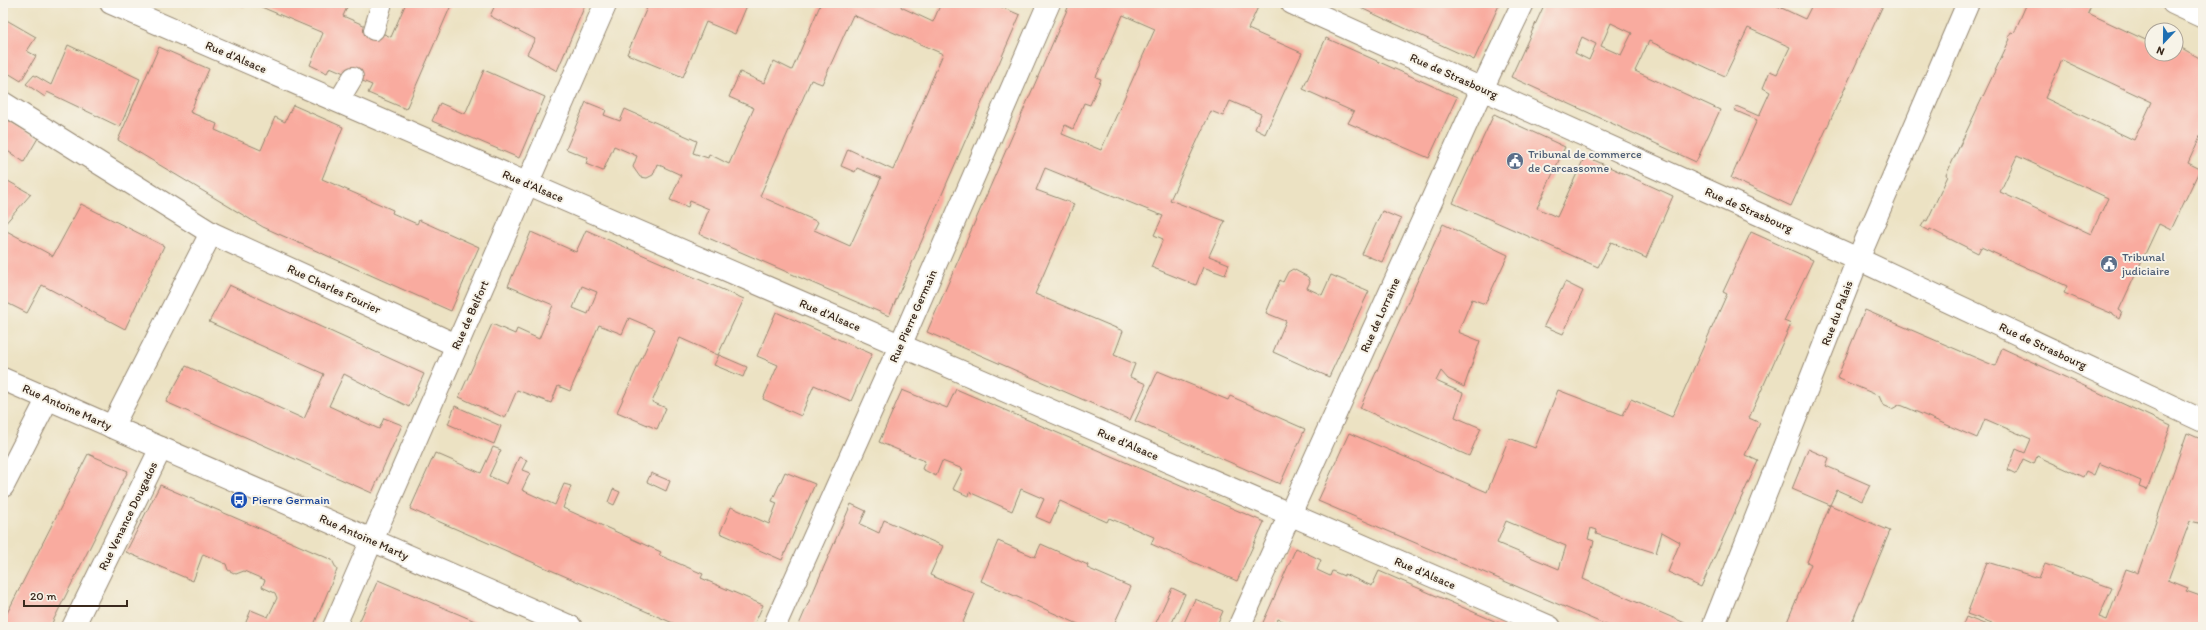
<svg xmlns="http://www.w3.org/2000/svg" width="2206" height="630" viewBox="0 0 2206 630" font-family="Itim,sans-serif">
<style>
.building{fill:#f9ab9f;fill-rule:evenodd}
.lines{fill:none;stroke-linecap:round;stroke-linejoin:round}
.service-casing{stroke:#948670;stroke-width:22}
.minor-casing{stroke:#948670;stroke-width:24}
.tertiary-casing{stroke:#948670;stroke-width:24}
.service{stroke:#fff;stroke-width:20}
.minor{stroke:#fff;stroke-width:22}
.tertiary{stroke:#fff;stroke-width:22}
.labels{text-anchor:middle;stroke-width:4;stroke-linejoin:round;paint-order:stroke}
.street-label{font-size:12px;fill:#3b2a1e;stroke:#f7f3e8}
.service-label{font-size:12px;fill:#4e5e75;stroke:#f7f3e8;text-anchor:start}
.transit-label{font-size:12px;fill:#164399;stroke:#f7f3e8;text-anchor:start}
</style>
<rect width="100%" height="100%" fill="#f7f3e8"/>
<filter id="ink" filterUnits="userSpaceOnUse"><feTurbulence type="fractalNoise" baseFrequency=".025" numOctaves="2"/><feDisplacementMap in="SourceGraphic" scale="8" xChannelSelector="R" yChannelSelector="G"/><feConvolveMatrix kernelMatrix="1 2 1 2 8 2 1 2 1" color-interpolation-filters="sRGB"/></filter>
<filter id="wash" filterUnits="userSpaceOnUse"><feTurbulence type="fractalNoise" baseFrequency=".012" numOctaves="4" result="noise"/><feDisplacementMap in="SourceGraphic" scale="16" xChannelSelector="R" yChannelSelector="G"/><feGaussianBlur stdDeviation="0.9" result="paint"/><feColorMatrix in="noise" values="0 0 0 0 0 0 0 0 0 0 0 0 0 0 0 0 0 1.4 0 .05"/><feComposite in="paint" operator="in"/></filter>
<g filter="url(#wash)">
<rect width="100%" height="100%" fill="#ece2c3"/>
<g id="blocks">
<g class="building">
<path d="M235 3H246L244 7Z"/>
<path d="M252 3H349L343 16 391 37 406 3H452L406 109 368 93 372 85 330 67 327 73 310 65 323 33Z"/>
<path d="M496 3H586L557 71 527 54 535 39 490 16Z"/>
<path d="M649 3H748L735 34 706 22 683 77 627 54Z"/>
<path d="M821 3H902L901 7 903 8 933 22 941 3H992L1020 15 889 316 699 234 709 209 690 201 688 207 670 200 681 175 657 164 653 175 647 178 640 177 633 167 637 156 614 146 603 171 586 164 588 158 566 149 586 102 606 110 604 115 620 121 625 109 697 141 693 153 708 158 709 154 729 164 754 108 729 97 740 72 764 83 774 61 792 70ZM853 15 943 54 893 170 848 149 841 166 855 172 857 168 881 178 850 246 814 230 818 222 760 196 811 80 822 84Z"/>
<path d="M1070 3H1251L1258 7 1248 29 1302 53 1265 134 1255 129 1261 114 1230 101 1223 116 1211 111 1170 200 1225 221 1209 256 1229 264 1225 275 1203 267 1196 285 1151 267 1163 239 1154 235 1163 216 1045 168 1036 190 1074 204 1035 294 1123 331 1114 355 1135 364 1130 377 1146 384 1130 420 927 332ZM1123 15 1155 29 1101 150 1062 134 1065 125 1073 129 1084 103 1090 105 1101 79 1096 77Z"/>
<path d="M1350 3H1500L1474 60Z"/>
<path d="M1545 3H1771L1805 19 1813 3H1884L1791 206 1731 178 1757 120 1734 110 1736 106 1759 116 1770 92 1763 88 1770 71 1777 74 1790 47 1748 28 1725 76 1649 41 1635 71 1720 110 1696 162 1511 77ZM1611 23 1632 33 1621 55 1601 46ZM1582 37 1596 44 1589 60 1575 53Z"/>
<path d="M2027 3H2084L2091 6 2088 13 2152 43V54H2176L2178 46 2203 60V130L2188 163 2200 169 2171 230 2159 224 2119 310 2122 312 2119 319 2113 315V314L2064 293 2067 286 1981 247 1978 253 1930 229 1929 231 1921 227 1925 220 1927 221 1948 176 1946 175 2010 39 2008 38 2011 32 2014 33ZM2062 60 2152 102 2134 140 2045 98ZM2017 156 2108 198 2091 234 2000 192Z"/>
<path d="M3 18 36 37 27 51 36 56 21 81 3 70Z"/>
<path d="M1326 38 1457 97 1429 158 1348 123 1354 112 1303 89Z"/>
<path d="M68 45 140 79 120 127 47 92 45 97 26 84 34 75 51 85Z"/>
<path d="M159 47 209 69 190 112 217 124 215 130 261 150 275 117 285 122 293 105 343 127 322 179 393 210 392 213 417 224 419 220 479 247 451 311 263 227 118 140Z"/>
<path d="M484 70 545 97 519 158 432 121 440 103 465 114Z"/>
<path d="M1494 114 1565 147 1537 208 1557 217 1585 156 1673 196 1646 258 1611 242 1598 267 1453 203Z"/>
<path d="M3 117 38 138 24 162 6 150 3 154Z"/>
<path d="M8 181 31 194 3 226V186Z"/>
<path d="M81 204 164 246 125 329 42 285 27 313 3 301V229L53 256Z"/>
<path d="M1382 211 1401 219 1382 262 1362 254Z"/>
<path d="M1443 224 1508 255 1485 304 1472 299 1458 332 1480 341 1464 387 1448 379 1441 371 1436 381 1463 393 1455 417 1481 428 1469 456 1360 408Z"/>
<path d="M586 230 744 299 718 355 680 338 652 402 666 408 657 429 617 412 655 329 629 318 622 334 599 325 570 391 558 386 551 403 517 390 505 418 459 397 492 324 515 334 517 329 539 339 553 305 508 286 531 232 576 252ZM582 286 597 292 588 314 573 308Z"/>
<path d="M1751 232 1813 260 1784 321 1791 324 1749 418 1760 423 1745 455 1758 461 1701 587 1668 572 1680 542 1662 532 1656 553 1596 534 1597 530 1591 528 1588 539 1594 541 1583 579 1685 623 1683 627H1611L1318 501 1349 433 1487 492 1509 438 1535 448 1558 390 1623 415 1631 399 1672 417 1727 294 1723 292ZM1506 521 1566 546 1559 569 1497 543Z"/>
<path d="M1293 269 1308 277 1310 282 1307 288 1322 295 1331 275 1369 291 1329 377 1273 352 1286 321 1266 313 1280 280 1283 282 1288 272Z"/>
<path d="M1565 282 1583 291 1563 334 1544 326Z"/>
<path d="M229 285 424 374 409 407 344 374 329 406 379 429 384 418 402 425 372 493 166 402 186 366 304 419 324 374 209 322Z"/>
<path d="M1865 310 1995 366 2002 348 2171 426 2147 490 2139 487 2141 481 2099 463 2094 475 2086 471 2083 477 2037 456 2034 464 2023 459 2016 474 2008 470 2016 449 2025 453 2031 439 1985 419 1977 438 1903 406 1899 405 1892 409 1883 405 1879 396 1837 378Z"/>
<path d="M776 312 872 354 851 401 814 385 801 416 763 399 778 365 757 356Z"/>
<path d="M719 355 747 367 743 377 714 365Z"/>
<path d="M1158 371 1228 400 1230 396 1305 429 1280 484 1135 421Z"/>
<path d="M956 389 1264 522 1237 581 1151 544 1154 537 1109 518 1107 522 1060 501 1050 523 1036 517 1044 499 1021 489 1012 511 969 492 968 496 953 489 963 469 942 461 936 476 922 469 925 461 879 442 902 390 947 408Z"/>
<path d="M455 406 501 426 494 444 448 424Z"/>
<path d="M2187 433 2203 440V514L2199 523 2190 521 2168 580 2188 588 2186 591 2203 597V627H2003L1967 614 1987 562 2039 578 2045 564 2112 588 2099 617 2107 620 2126 569 2138 573Z"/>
<path d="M493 447 501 450 489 476 507 484 519 457 527 460 522 470 530 473 522 490 555 505 564 484 571 486 563 508 661 552 659 555 703 574 701 578 763 605 753 627H682L410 509 435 453 481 473Z"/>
<path d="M1808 449 1829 458 1826 466 1870 485 1862 501 1837 490 1830 505 1792 489Z"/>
<path d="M88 454 128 471 50 627H3V621Z"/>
<path d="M785 472 815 484 782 560 720 533 731 507 769 524 777 503 772 501Z"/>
<path d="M651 473 670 481 666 491 647 482Z"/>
<path d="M160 485 332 560 337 570 313 627H244L251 610 268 617 277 598 275 593 262 587 265 580 244 571 236 574 228 570 226 564 203 554 193 581 126 552Z"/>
<path d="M613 489 620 492 614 505 608 502Z"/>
<path d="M851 504 866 511 860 524 879 533 884 520 943 546 930 575 975 594 961 627H798Z"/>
<path d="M1830 505 1890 531 1850 627H1785L1811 564 1807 562Z"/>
<path d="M998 541 1035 557 1041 544 1088 565 1087 568 1131 587 1115 622 1126 627H1085L981 581Z"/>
<path d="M1296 548 1321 560 1317 570 1330 576 1332 571 1344 576V574L1372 586 1379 571 1508 627H1297L1278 619 1274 627H1261Z"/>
<path d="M378 580 411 594 489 627H357Z"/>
<path d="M1172 588 1185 594 1171 625 1176 627H1154Z"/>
<path d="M1195 599 1223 611 1216 627H1182Z"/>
<path d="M1966 617 1992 627H1962Z"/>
</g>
</g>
</g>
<g filter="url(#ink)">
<use href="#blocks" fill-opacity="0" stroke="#948670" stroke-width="1"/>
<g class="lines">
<defs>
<g id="service">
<path d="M374 30 382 3"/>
<path d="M338 102 353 77"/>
</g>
<g id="minor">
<path d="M111 3 1550 627"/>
<path d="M1292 3 1858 259 2203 421"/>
<path d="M2173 3 2203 17"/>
<path d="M3 103 211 233 456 345"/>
<path d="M112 427 211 233"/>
<path d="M73 627 161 448"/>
<path d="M334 627 606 3"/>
<path d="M774 627 900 346 1049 3"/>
<path d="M1239 627 1482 89 1523 3"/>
<path d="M1713 627 1858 259 1968 3"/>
</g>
<g id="tertiary">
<path d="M3 379 571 627"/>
<path d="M3 486 48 398"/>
</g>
</defs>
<use href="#service" class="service-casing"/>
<use href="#minor" class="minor-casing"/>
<use href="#tertiary" class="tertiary-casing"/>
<use href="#service" class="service"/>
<use href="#minor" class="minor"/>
<use href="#tertiary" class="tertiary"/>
</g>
</g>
<defs>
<symbol id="civic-disc" viewBox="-11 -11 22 22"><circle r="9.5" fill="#5c6f8a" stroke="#f7f3e8"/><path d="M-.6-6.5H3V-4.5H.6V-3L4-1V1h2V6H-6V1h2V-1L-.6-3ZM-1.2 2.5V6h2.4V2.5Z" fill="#fff"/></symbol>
<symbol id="bus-disc" viewBox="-11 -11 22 22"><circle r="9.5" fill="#1a4fb4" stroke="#f7f3e8"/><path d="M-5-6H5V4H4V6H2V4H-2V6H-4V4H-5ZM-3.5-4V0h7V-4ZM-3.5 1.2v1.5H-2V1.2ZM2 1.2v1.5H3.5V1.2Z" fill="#fff"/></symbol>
</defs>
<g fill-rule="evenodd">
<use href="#civic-disc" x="1505" y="151" width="20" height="20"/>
<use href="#civic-disc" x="2099" y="254" width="20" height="20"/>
<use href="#bus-disc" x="229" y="490" width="20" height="20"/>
</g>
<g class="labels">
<g class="street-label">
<text transform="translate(236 57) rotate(23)" y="4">Rue d'Alsace</text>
<text transform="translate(1454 76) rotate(24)" y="4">Rue de Strasbourg</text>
<text transform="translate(533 186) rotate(23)" y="4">Rue d'Alsace</text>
<text transform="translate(1749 210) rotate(24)" y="4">Rue de Strasbourg</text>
<text transform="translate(334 289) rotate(25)" y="4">Rue Charles Fourier</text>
<text transform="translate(1837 313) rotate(-69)" y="4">Rue du Palais</text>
<text transform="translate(470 315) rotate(-66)" y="4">Rue de Belfort</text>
<text transform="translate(830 315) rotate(23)" y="4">Rue d'Alsace</text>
<text transform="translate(1380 315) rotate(-66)" y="4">Rue de Lorraine</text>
<text transform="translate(913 316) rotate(-66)" y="4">Rue Pierre Germain</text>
<text transform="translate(2043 346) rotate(25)" y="4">Rue de Strasbourg</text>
<text transform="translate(67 407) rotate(24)" y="4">Rue Antoine Marty</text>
<text transform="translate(1128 444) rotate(23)" y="4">Rue d'Alsace</text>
<text transform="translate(128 516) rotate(-64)" y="4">Rue Venance Dougados</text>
<text transform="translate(364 537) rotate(24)" y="4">Rue Antoine Marty</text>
<text transform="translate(1425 573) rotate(23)" y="4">Rue d'Alsace</text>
</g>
<g class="service-label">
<text x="1528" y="158">Tribunal de commerce<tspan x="1528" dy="14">de Carcassonne</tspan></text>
<text x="2122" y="261">Tribunal<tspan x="2122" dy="14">judiciaire</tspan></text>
</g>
<g class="transit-label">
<text x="252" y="504">Pierre Germain</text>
</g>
</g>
<rect width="2206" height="630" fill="none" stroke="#f7f3e8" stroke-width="16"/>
<g transform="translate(2164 42) rotate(202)"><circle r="19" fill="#f7f3e8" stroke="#aca397"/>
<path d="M0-3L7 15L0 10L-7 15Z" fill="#1f6fb2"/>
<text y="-6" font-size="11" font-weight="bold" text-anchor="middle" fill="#3b2a1e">N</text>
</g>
<path d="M24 600v6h103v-6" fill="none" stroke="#3b2a1e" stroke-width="2"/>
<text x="30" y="600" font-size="12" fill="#3b2a1e" stroke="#f7f3e8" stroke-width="3" paint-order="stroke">20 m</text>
</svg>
